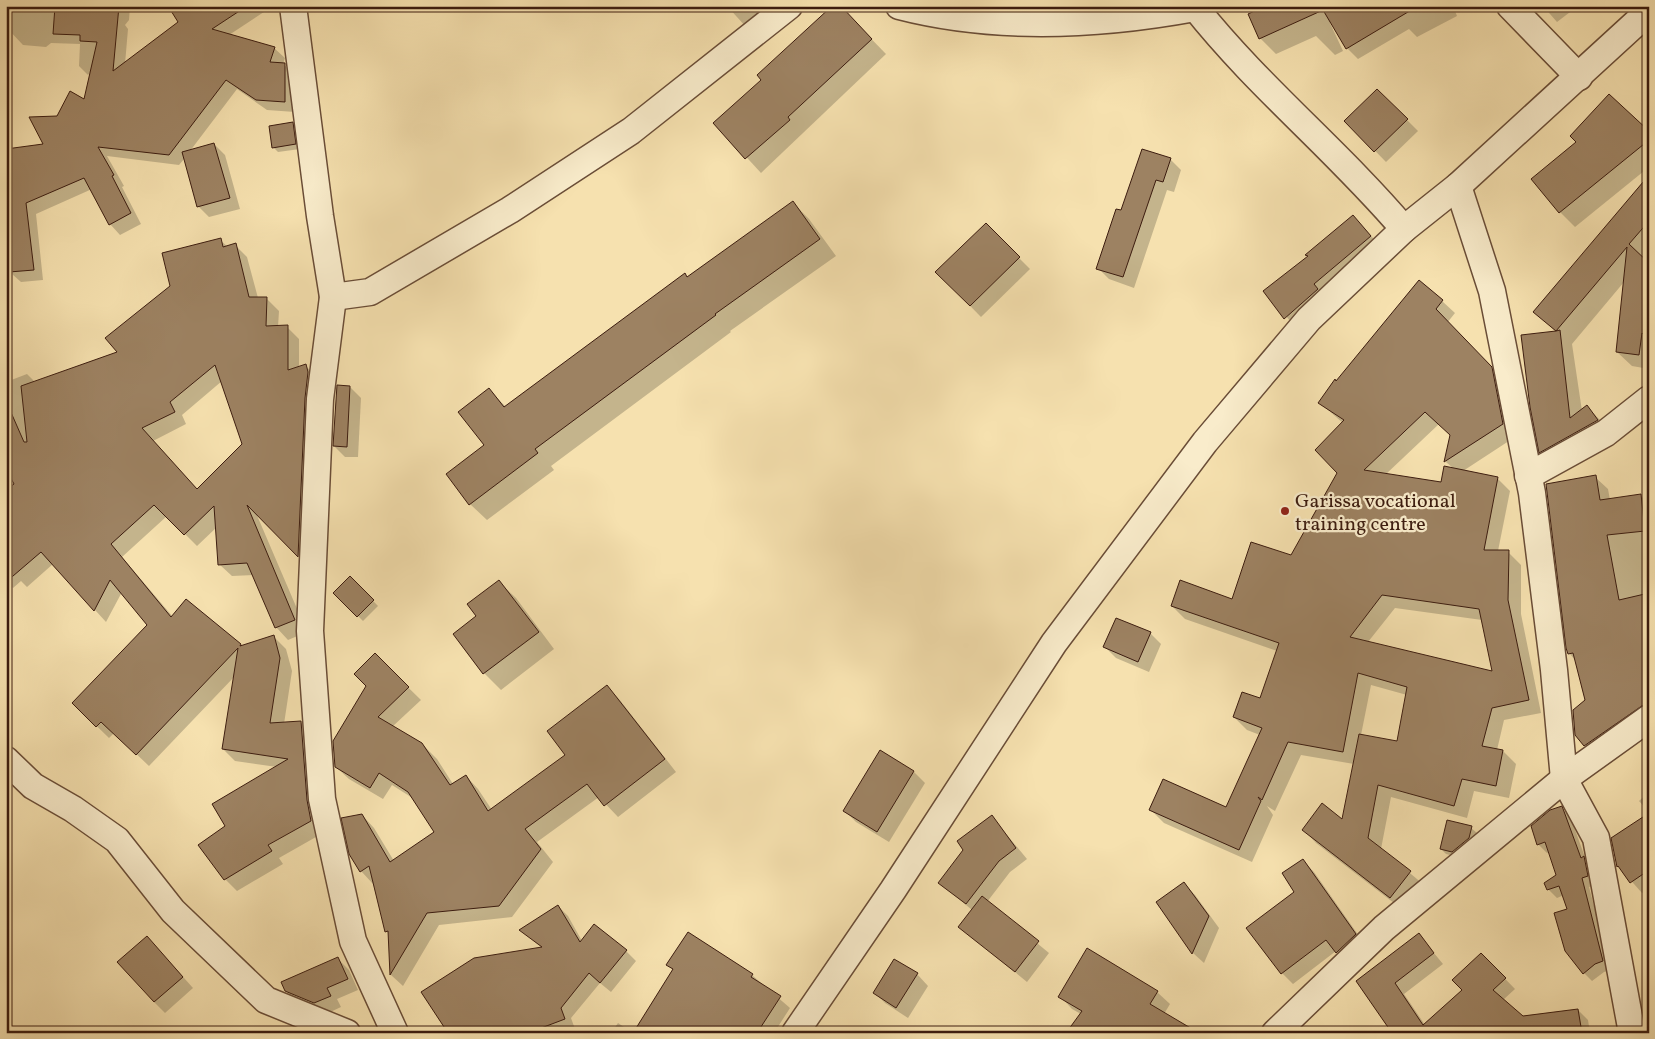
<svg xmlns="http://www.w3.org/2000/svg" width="1655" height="1039" viewBox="0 0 1655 1039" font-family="Vollkorn,serif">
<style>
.shadow{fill:#0003;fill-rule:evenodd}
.building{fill:#9d8262;stroke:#3c1c0f;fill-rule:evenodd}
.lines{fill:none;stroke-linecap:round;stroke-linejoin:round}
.minor-casing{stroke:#6a4d37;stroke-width:29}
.minor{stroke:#f9eccb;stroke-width:26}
.poi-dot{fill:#8f2418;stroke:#f9eccb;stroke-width:2}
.labels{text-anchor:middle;stroke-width:4.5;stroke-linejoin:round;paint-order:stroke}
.poi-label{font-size:20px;fill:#3c1c0f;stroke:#f9eccb;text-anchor:start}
</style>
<rect width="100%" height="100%" fill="#f6e1af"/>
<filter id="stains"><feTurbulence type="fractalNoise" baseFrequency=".004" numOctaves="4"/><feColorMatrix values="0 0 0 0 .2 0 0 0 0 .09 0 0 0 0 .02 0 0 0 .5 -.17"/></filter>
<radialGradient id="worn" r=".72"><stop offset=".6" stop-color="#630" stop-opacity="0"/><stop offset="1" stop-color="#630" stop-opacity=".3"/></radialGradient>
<g class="shadow">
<path d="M6 6H130L129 20 125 25 128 29 125 64 180 23 182 6H273L229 35 274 48 285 58 283 64 295 75V112L267 110 237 89 190 151 214 144 225 155 240 209 209 217 198 206 185 158 179 165 107 156 124 186 122 187 141 224 120 235 110 224 92 189 36 214 43 280 21 282 12 274H6V150L45 145 58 117 85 101 92 70 88 75 79 66 80 44 51 43 46 47 23 45 6 27Z"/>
<path d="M727 6H796L756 38Z"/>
<path d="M986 6H1113V15L997 17Z"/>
<path d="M1331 6H1453L1457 16 1417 37 1409 29 1358 59 1347 48 1332 22 1330 23 1343 51 1335 55 1316 36 1276 54 1260 38Z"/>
<path d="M1543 6H1578L1557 22Z"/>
<path d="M851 18 886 54 761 173 715 123Z"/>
<path d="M1377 90 1418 131 1386 162 1346 121Z"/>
<path d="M292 123 298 128 300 149 278 152 273 147Z"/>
<path d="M1649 133V167L1575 227 1560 212Z"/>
<path d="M1170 159 1181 170 1174 192 1167 190 1134 288 1109 279 1098 268 1122 212Z"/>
<path d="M1649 178V369L1632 366 1617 352 1624 282 1572 344 1582 411 1587 407 1601 421 1555 467 1540 452 1556 332 1535 312Z"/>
<path d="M793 203 809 219 836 256 730 331 731 332 551 466 554 470 487 520 470 504 485 446 489 390 506 407Z"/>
<path d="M986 225 1030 269 981 317 937 272Z"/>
<path d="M1363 227 1381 247 1296 328 1265 291Z"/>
<path d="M220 240 228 247 235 245 247 257 258 298H266L279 311 278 327H287L299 339V367L305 365 317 378 310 567 256 513 307 632 288 640 276 627 254 575 232 576 219 564 217 527 197 546 167 516 122 557 173 617 186 601 242 646 274 637 286 649 292 671 284 724 301 723 313 735 323 833 279 858 283 864 237 891 225 879 227 826 277 767 235 761 223 749 235 676 149 766 114 733 109 738 73 703 149 625 122 592 106 622 53 564 27 587 21 581 13 588 6 581 15 484 6 466V382L27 374 35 382 119 353 171 287ZM222 381 244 445 198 490 153 441 186 424 182 415Z"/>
<path d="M1442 301 1455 313 1447 323 1504 382 1515 437 1463 471 1497 478 1510 491 1498 551 1508 552 1521 565V614L1541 713 1504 720 1497 750 1503 751 1516 764 1509 798 1474 791 1467 818 1391 797 1381 849 1423 884 1403 910 1316 843 1304 830 1343 821 1354 764 1301 755 1275 811 1267 806 1273 815 1252 862 1164 823 1151 810 1226 809 1260 735 1247 730 1234 717 1260 699 1277 651 1185 619 1172 606 1233 600 1291 557 1339 473 1343 423 1320 403 1336 382ZM1439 424 1451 435 1446 462 1454 469 1442 484 1385 475ZM1395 608 1482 620 1493 673 1368 642ZM1371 685 1407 695 1398 742 1361 735Z"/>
<path d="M350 387 361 398 358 457H345L334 446Z"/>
<path d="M1595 477 1608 489 1610 500 1641 496 1649 504V714L1598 758 1585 745 1586 701 1576 661 1569 653Z"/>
<path d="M350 577 378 606 363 621 335 593Z"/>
<path d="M499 582 516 598 554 649 501 690 484 673 455 634 478 616Z"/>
<path d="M1150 633 1161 644 1149 672 1116 658 1105 647Z"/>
<path d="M375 655 421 700 392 727 424 746 437 759 453 784 466 776 478 789 492 810 567 755 607 687 619 699 676 772 618 817 599 797 537 842 553 862 512 917 439 925 403 986 391 975 390 934 386 931 373 884 361 871 362 815 374 828 394 861 435 832 414 799 392 785 383 799 349 779 336 767 367 686Z"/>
<path d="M914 772 925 783 889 842 856 822 845 811Z"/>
<path d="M1649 792V812L1639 801Z"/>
<path d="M1561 808 1570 816 1586 860 1592 866 1596 885 1589 887 1611 970 1604 972 1592 981 1584 973 1564 895 1557 898 1548 889 1558 876 1550 852 1547 853 1538 844Z"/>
<path d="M1649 815V889L1642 893 1618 866Z"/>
<path d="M992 817 1027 859 1010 872 987 902 1049 953 1027 982 959 926 972 910 940 883Z"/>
<path d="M1471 828 1477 833 1474 843 1458 857 1446 854 1441 849Z"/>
<path d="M1303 861 1314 872 1366 946 1348 964 1336 951 1293 984 1282 973Z"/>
<path d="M1184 884 1195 895 1219 928 1204 963 1193 953 1158 903Z"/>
<path d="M558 906 568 916 582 941 626 951 636 961 611 992 600 983 571 1018 575 1029 565 1033H449L542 948 521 930Z"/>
<path d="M1419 935 1443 964 1404 994 1425 1025 1464 990 1481 954 1515 989 1503 1000 1522 1017 1578 1010 1588 1020 1590 1033H1393L1358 981Z"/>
<path d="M158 949 193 988 165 1013 154 1002Z"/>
<path d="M1087 950 1157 992 1170 1004 1164 1014H1081L1072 1009 1060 996Z"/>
<path d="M338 959 349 970 358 990 337 999 341 1007 326 1014 297 1002 286 991Z"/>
<path d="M894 960 917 974 928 986 908 1018 885 1003 874 992Z"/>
<path d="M668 965 752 975 790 1008 774 1033H634L673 970Z"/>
<path d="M1649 1014V1033H1647L1645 1015Z"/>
<path d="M618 1023 633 1033H611Z"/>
<path d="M943 1029 949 1033H940Z"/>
</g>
<g class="building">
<path d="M55 6H119L113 71 178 22 168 6H247L212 29 275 47 270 62 285 63V102L256 100 226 80 169 155 98 147 114 175 112 176 131 213 109 225 84 178 26 203 34 270 9 272 6 246V149L43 144 29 117 57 116 70 91 84 99 97 42 80 41V35L53 34Z"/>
<path d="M832 6H841L872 39 788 117 790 120 745 159 713 123 761 80 757 75Z"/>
<path d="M1265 6H1418L1346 49 1323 10 1259 39 1248 14Z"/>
<path d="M1377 89 1408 119 1374 152 1344 121Z"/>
<path d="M1609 94 1649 131V140L1559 213 1531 179 1576 142 1570 136Z"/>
<path d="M293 122 296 144 272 148 269 126Z"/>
<path d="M214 143 230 198 197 207 182 152Z"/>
<path d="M1142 149 1171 158 1163 182 1156 180 1123 277 1096 269 1116 209 1121 210Z"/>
<path d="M1649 175V221L1629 244 1649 263V340L1642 333 1639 355 1616 352 1627 247 1556 331 1560 330 1570 418 1587 405 1598 420 1539 453 1530 407 1521 335 1556 331 1533 312Z"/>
<path d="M793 201 820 239 715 314 716 315 535 449 538 453 469 505 446 474 484 445 458 412 489 388 504 407 685 273 687 277Z"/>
<path d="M1353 215 1371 236 1314 284 1318 289 1284 319 1263 291 1308 256 1305 255Z"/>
<path d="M986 223 1020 257 970 306 935 272Z"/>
<path d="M221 238 223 247 236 243 249 297H267L266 326 288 325V370L306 364 308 372 305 398 298 557 247 505 295 620 275 628 247 563 218 565 214 506 184 535 154 505 111 544 171 617 186 599 241 644 240 646 274 635 280 658 270 723 301 721 307 800 311 821 268 845 272 851 224 880 198 845 225 826 212 804 288 759 222 749 238 648 136 755 101 722 96 727 72 703 147 625 110 580 94 611 41 552 6 582V490L14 484 6 469V401L24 442H27L21 386 117 352 105 338 170 286 162 253ZM215 365 242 444 197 489 142 428 175 412 170 402Z"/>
<path d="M1419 280 1443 300 1436 309 1492 367 1503 424 1444 462 1450 435 1425 412 1364 470 1441 482 1444 466 1498 477 1484 550H1509L1508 600 1529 700 1492 708 1482 746 1503 750 1496 786 1462 779 1454 806 1378 785 1368 838 1411 871 1390 898 1302 830 1322 803 1342 819 1359 734 1397 741 1407 687 1358 673 1343 752 1288 742 1262 800 1258 797 1261 801 1239 850 1149 810 1163 779 1226 807 1262 728 1233 717 1242 692 1260 698 1279 643 1171 606 1180 580 1232 599 1251 542 1291 555 1337 473 1315 450 1344 420 1318 403 1335 379 1336 381ZM1382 595 1479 609 1492 671 1350 637Z"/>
<path d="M337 385 350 386 347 447 333 446Z"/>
<path d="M1596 475 1600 500 1641 494 1645 531 1607 535 1619 600 1649 593V701L1584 746 1575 735 1573 710 1585 700 1573 653 1568 654 1566 648 1546 484Z"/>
<path d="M350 576 374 600 357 617 333 593Z"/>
<path d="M499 580 539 632 483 674 453 634 476 616 467 604Z"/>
<path d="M1116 618 1151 632 1138 662 1103 647Z"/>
<path d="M375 653 409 687 378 717 422 743 450 785 466 775 488 811 565 755 547 731 607 685 665 759 604 806 587 784 525 829 541 849 499 906 427 913 390 975 388 931 385 932 369 866 360 872 349 854 341 818 362 814 390 862 434 832 408 792 379 773 370 788 335 767 333 741 366 686 354 674Z"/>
<path d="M880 750 914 771 877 832 843 811Z"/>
<path d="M1562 806 1581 858 1584 856 1588 876 1582 878 1603 961 1595 964 1583 974 1565 951 1554 913 1567 909 1559 886 1547 890 1544 883 1556 875 1545 842 1537 845 1531 826 1550 810Z"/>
<path d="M1649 813V870L1630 883 1618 866 1617 867 1611 838Z"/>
<path d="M992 815 1016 848 999 861 966 904 938 883 963 850 957 841Z"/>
<path d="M1447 820 1472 826 1469 838 1452 852 1440 849Z"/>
<path d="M1303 859 1356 934 1336 953 1326 940 1281 974 1246 928 1294 892 1282 873Z"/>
<path d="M1184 882 1209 916 1192 954 1156 902Z"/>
<path d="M982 896 1039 941 1015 972 958 927Z"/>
<path d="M558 905 580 942 594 924 627 950 600 983 589 973 561 1008 565 1019 528 1033H448L421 992 474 958 542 947 519 930Z"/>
<path d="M688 932 753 974 751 977 781 996 757 1033H633L673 969 666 965Z"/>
<path d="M1419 933 1434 953 1395 983 1423 1025 1462 990 1452 980 1481 953 1506 978 1493 990 1523 1016 1578 1009 1582 1033H1392L1356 981Z"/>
<path d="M147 936 183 977 154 1002 117 962Z"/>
<path d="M1087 948 1158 991 1150 1004 1199 1033H1066L1082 1011 1058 997Z"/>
<path d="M338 957 348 979 327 988 331 996 314 1003 285 991 281 982Z"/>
<path d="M894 959 918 973 896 1008 873 993Z"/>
</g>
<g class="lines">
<defs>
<g id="minor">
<path d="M293 6 320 216 333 297 320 399 310 631 322 799 353 941 395 1033"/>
<path d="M899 6C996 31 1097 26 1195 8"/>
<path d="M1194 6C1257 86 1338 151 1404 229"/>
<path d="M1510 6 1579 77"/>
<path d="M1458 186 1492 291 1532 493 1554 670 1564 779 1596 838 1632 1033"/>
<path d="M333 297 370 292 510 210 631 131 789 6"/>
<path d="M1528 476 1606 433 1649 399"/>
<path d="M6 760 33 786 73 809 117 840 173 911 266 1000 347 1033"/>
<path d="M795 1033 893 890 1054 643 1205 442 1309 319 1404 229 1458 186 1649 11"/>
<path d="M1275 1033 1384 928 1564 779 1649 718"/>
</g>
</defs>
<use href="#minor" class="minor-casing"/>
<use href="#minor" class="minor"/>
</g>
<circle class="poi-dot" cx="1285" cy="511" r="5"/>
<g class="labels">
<g class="poi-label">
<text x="1295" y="507">Garissa vocational<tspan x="1295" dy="23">training centre</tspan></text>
</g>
</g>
<rect width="1655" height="1039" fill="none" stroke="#f6e1af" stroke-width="25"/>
<rect x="8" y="8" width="1640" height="1024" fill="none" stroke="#3c1c0f" stroke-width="2.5"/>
<rect x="12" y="12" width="1630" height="1014" fill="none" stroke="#3c1c0f"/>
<rect width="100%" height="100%" filter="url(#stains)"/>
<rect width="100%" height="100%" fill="url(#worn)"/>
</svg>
